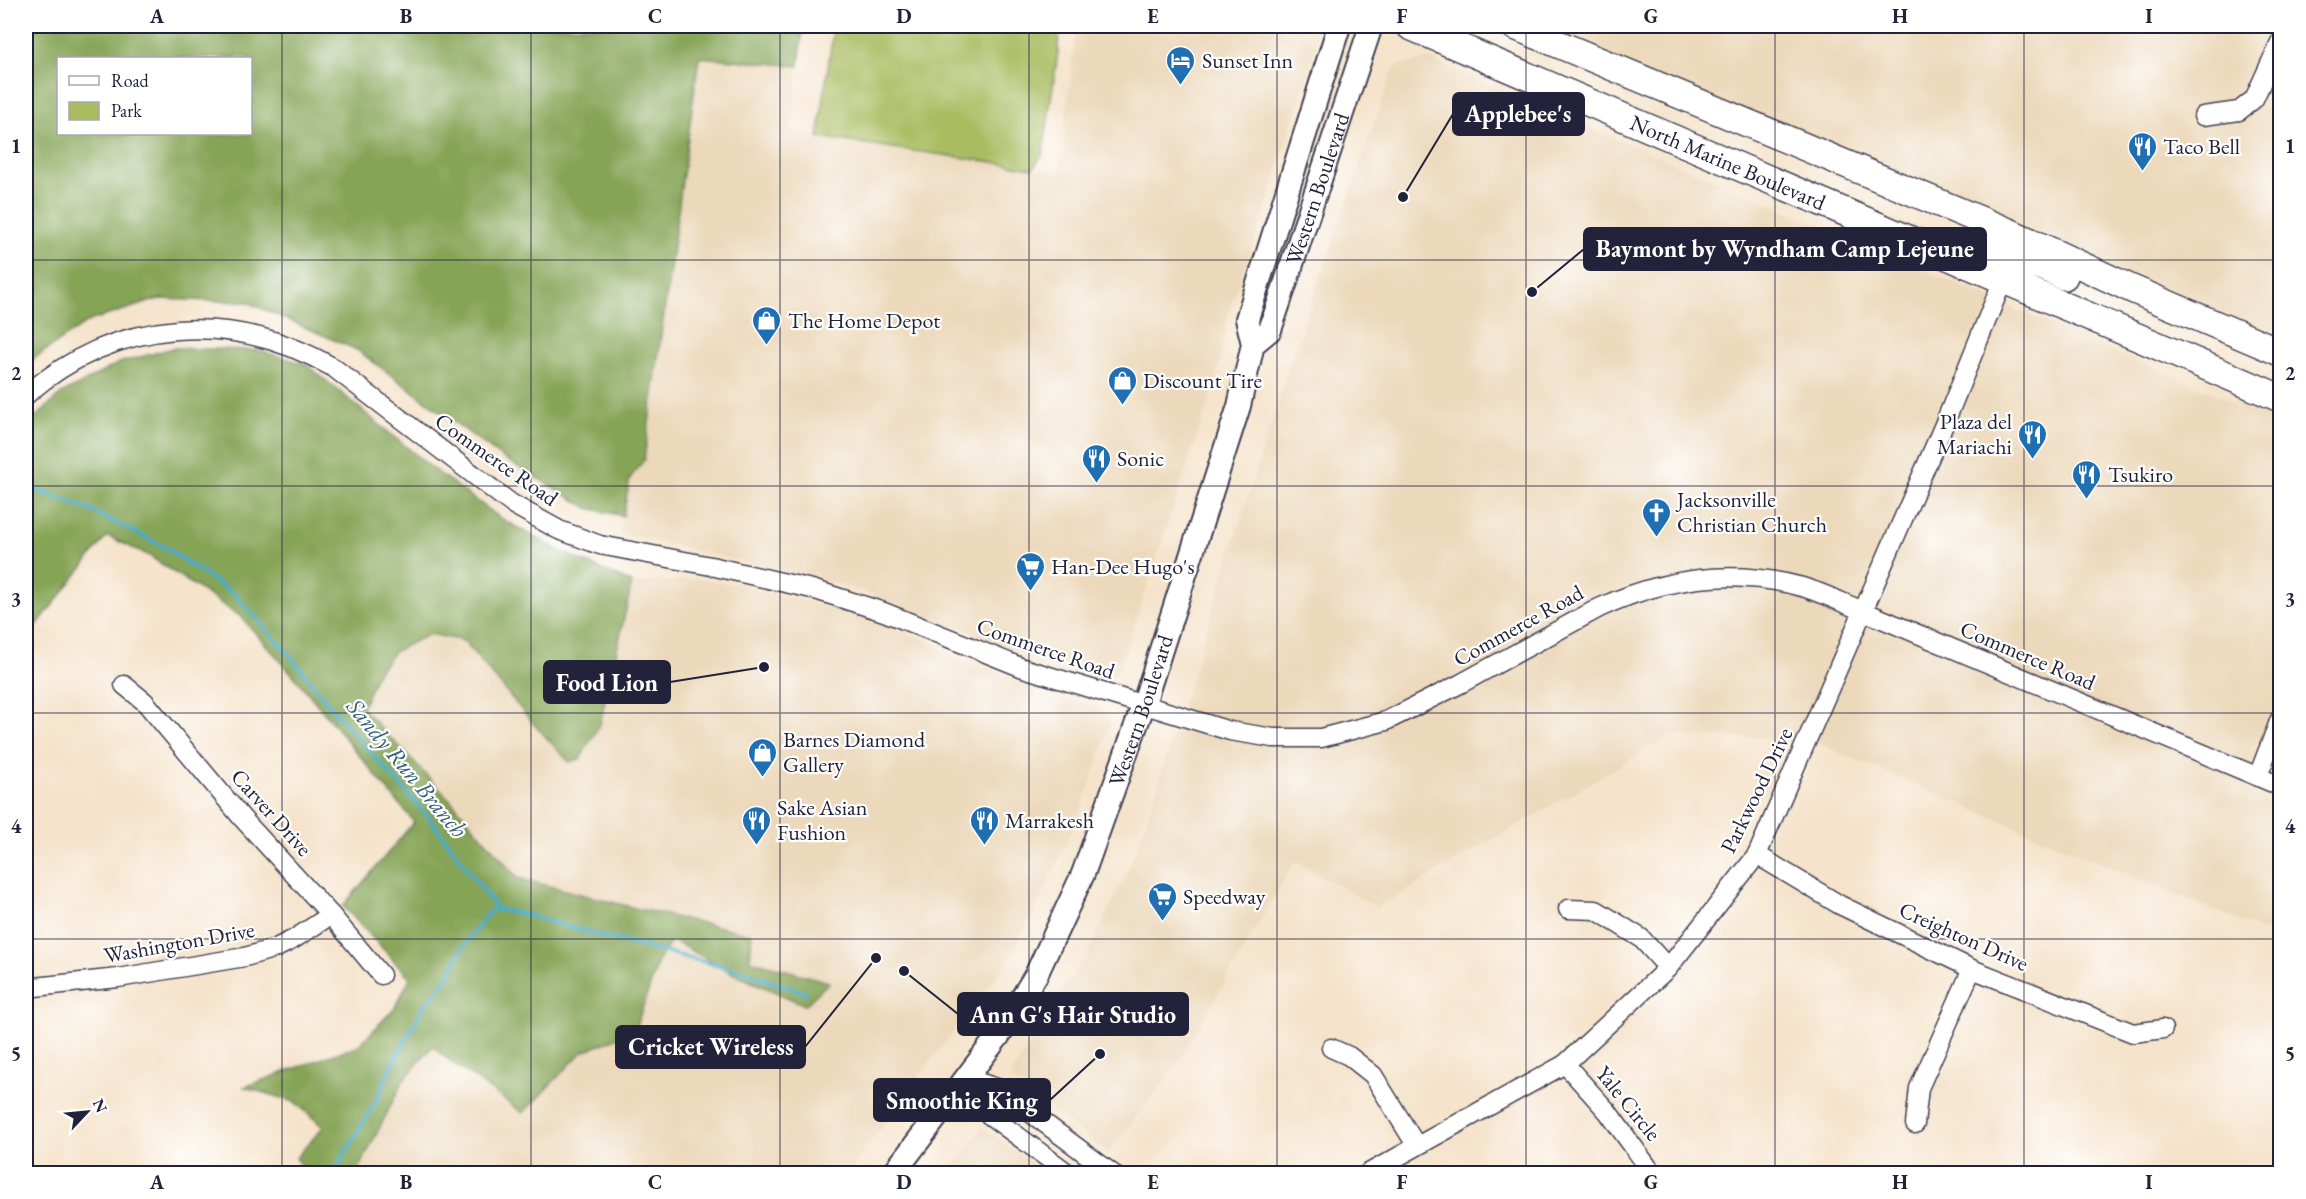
<svg xmlns="http://www.w3.org/2000/svg" width="2306" height="1199" viewBox="0 0 2306 1199" font-family="'EB Garamond',serif">
<style>
.built{fill:#ecd8ba}
.green{fill:#a9bc60;stroke:#666f4e;stroke-width:1.5}
.forest{fill:#86a456;stroke:#546348;stroke-width:1.5;fill-rule:evenodd}
.lines{fill:none;stroke-linecap:round;stroke-linejoin:round}
.stream{stroke:#45acc4;stroke-width:4}
.minor-casing{stroke:#423f51;stroke-width:21}
.major-casing{stroke:#423f51;stroke-width:26}
.highway-casing{stroke:#423f51;stroke-width:30}
.minor{stroke:#fff;stroke-width:18}
.major{stroke:#fff;stroke-width:22}
.highway{stroke:#fff;stroke-width:27}
.grid{fill:none;stroke:#22223b;stroke-width:1.5;stroke-opacity:0.55}
.labels{text-anchor:middle;stroke-width:4.5;stroke-linejoin:round;paint-order:stroke}
.poi-label{font-size:22px;fill:#22223b;stroke:#fff;text-anchor:start}
.street-label{font-size:22px;fill:#22223b;stroke:#fff}
.water-label{font-size:24px;font-style:italic;fill:#326079;stroke:#fff}
.leader{fill:none;stroke:#22223b;stroke-width:2}
.callout-dot{fill:#22223b;stroke:#fff;stroke-width:2}
.callout{fill:#22223b;stroke:#22223b;stroke-width:2}
.callout-label{font-size:24px;text-anchor:middle;font-weight:bold;fill:#fff}
.neatline{fill:none;stroke:#22223b;stroke-width:2}
.grid-label{font-size:20px;text-anchor:middle;font-weight:bold;fill:#22223b}
</style>
<rect width="100%" height="100%" fill="#fff"/>
<filter id="ink" filterUnits="userSpaceOnUse"><feTurbulence type="fractalNoise" baseFrequency=".0167" numOctaves="2"/><feDisplacementMap in="SourceGraphic" scale="12" xChannelSelector="R" yChannelSelector="G"/><feConvolveMatrix kernelMatrix="1 2 1 2 8 2 1 2 1" color-interpolation-filters="sRGB"/></filter>
<filter id="wash" filterUnits="userSpaceOnUse"><feTurbulence type="fractalNoise" baseFrequency=".008" numOctaves="4" result="noise"/><feDisplacementMap in="SourceGraphic" scale="24" xChannelSelector="R" yChannelSelector="G"/><feGaussianBlur stdDeviation="1.35" result="paint"/><feColorMatrix in="noise" values="0 0 0 0 0 0 0 0 0 0 0 0 0 0 0 0 0 1.4 0 .05"/><feComposite in="paint" operator="in"/></filter>
<g filter="url(#wash)">
<rect width="100%" height="100%" fill="#f5e3cb"/>
<g class="built">
<path d="M1076 26H1314L1317 45 1266 208 1228 315 1218 374 1118 673 1105 679 1027 654 854 588 620 533 630 478 645 460 699 56 799 66 791 128 818 137 1060 172Z"/>
<path d="M1515 26H2280V352Z"/>
<path d="M1430 59 2280 422V938L1807 739 1670 736 1377 908 1295 861 1177 1064 1108 1153 1010 1077 1055 1001 1086 958 1134 856 1148 816 1286 376 1394 67Z"/>
<path d="M696 579 740 584 853 614 923 639 962 662 1102 709 1111 722 1080 813 1031 918 1004 967 946 1040 848 1173 357 1174 403 1081 433 1046 446 1058 523 1113 581 1053 635 1030 659 959 672 940 738 976 805 1005 829 982 750 960 751 934 639 909 518 878 455 805 361 708 377 673 395 651 430 634 464 641 531 721 569 762 581 759 600 724 632 583Z"/>
<path d="M983 1127 1047 1173H948Z"/>
</g>
<path class="green" d="M834 26H1059L1058 52 1043 154 1033 168 818 137Z"/>
<g class="forest">
<path d="M26 26H803L799 66 699 57 644 460 630 478 623 516 588 508 503 458 357 350 247 302 159 299 89 321 26 364ZM58 58H250V134H58Z"/>
<path d="M173 348 257 350 306 364 432 468 502 519 560 551 632 583 600 724 580 759 569 762 531 721 464 641 430 634 395 651 377 673 362 708 455 805 518 878 639 909 752 934 750 960 829 982 805 1005 738 976 672 940 659 959 635 1030 581 1053 523 1113 446 1058 433 1046 403 1081 357 1173H307L296 1158 323 1127 295 1102 244 1087 359 1045 394 1009 410 978 343 906 414 822 293 675 240 616 148 555 107 536 26 639V426L61 394 119 363Z"/>
</g>
<g class="lines">
<g class="stream">
<path d="M26 486 88 509 166 548 235 595 288 653 334 711 431 820 497 909"/>
<path d="M333 1174 379 1096 389 1071 424 1006 447 979 462 948 489 912 497 909 527 915 598 935 741 971 806 993"/>
</g>
</g>
</g>
<g filter="url(#ink)">
<g class="lines">
<defs>
<g id="minor">
<path d="M2203 116 2239 111 2254 99 2280 42"/>
<path d="M26 395C116 317 232 309 334 368L512 504 559 530 600 545 711 566 812 589 884 612 1023 668 1230 731 1273 738H1321L1386 721 1460 684 1599 608C1664 578 1732 568 1802 587 1823 593 1843 603 1863 611L2280 786"/>
<path d="M124 685 145 702 242 818 331 915 381 975"/>
<path d="M2258 776 2280 719"/>
<path d="M1757 855 1840 905 1972 969 2133 1033 2163 1029"/>
<path d="M1568 909 1596 910 1641 938 1668 968"/>
<path d="M26 988 118 978 245 957 276 948 294 939 331 915"/>
<path d="M1331 1048 1349 1056 1373 1075 1416 1145"/>
<path d="M1565 1064 1608 1112 1653 1174"/>
<path d="M966 1078 997 1088 1113 1174"/>
<path d="M966 1078 984 1111 1069 1174"/>
<path d="M1915 1124 1919 1088 1972 969"/>
<path d="M1367 1174 1565 1064 1668 968 1757 855 1946 420 2003 280"/>
</g>
<g id="major">
<path id="s1" d="M1253 344 1270 330 1371 26"/>
<path id="s2" d="M893 1174 999 1035 1036 975 1083 874 1143 706 1239 406 1253 344 1247 319 1339 26"/>
</g>
<g id="highway">
<path id="s3" d="M1410 26 2280 398"/>
<path d="M1515 26 2011 233 2132 289 2280 352"/>
<path d="M1952 245C1983 256 2000 252 2031 242"/>
<path d="M2003 280C2027 255 2036 264 2064 276"/>
</g>
</defs>
<use href="#minor" class="minor-casing"/>
<use href="#major" class="major-casing"/>
<use href="#highway" class="highway-casing"/>
<use href="#minor" class="minor"/>
<use href="#major" class="major"/>
<use href="#highway" class="highway"/>
</g>
</g>
<path class="grid" d="M282 26V1174M531 26V1174M780 26V1174M1029 26V1174M1277 26V1174M1526 26V1174M1775 26V1174M2024 26V1174M26 260H2280M26 486H2280M26 713H2280M26 939H2280"/>
<defs>
<symbol id="hotel-pin" viewBox="-11 -11 22 30"><path d="M0 17L-7.5 6A9.5 9.5 0 1 1 7.5 6Z" fill="#1f6fb2" stroke="#fff"/><path d="M-6-4.5h1.5V1H6V5H4.5V3h-9V5H-6ZM-4 0a1.8 1.8 0 1 1 3.6 0ZM.5 0V-2.5h3Q6-2.5 6 0Z" fill="#fff"/></symbol>
<symbol id="restaurant-pin" viewBox="-11 -11 22 30"><path d="M0 17L-7.5 6A9.5 9.5 0 1 1 7.5 6Z" fill="#1f6fb2" stroke="#fff"/><path d="M-5-6h1v4h1v-4h1v4h1v-4h1v5L-1.5 .5V6h-2V.5L-5-1ZM5-6V6H3V1.5H1.5Q1.5-4 5-6Z" fill="#fff"/></symbol>
<symbol id="shop-pin" viewBox="-11 -11 22 30"><path d="M0 17L-7.5 6A9.5 9.5 0 1 1 7.5 6Z" fill="#1f6fb2" stroke="#fff"/><path d="M-5-2.5h2.3a2.7 3.5 0 0 1 5.4 0H5L5.5 6h-11ZM-1.5-2.5h3a1.5 2.3 0 0 0-3 0Z" fill="#fff"/></symbol>
<symbol id="church-pin" viewBox="-11 -11 22 30"><path d="M0 17L-7.5 6A9.5 9.5 0 1 1 7.5 6Z" fill="#1f6fb2" stroke="#fff"/><path d="M-1.2-6h2.4v3.5h3.3v2.4h-3.3V6h-2.4V-.1h-3.3v-2.4h3.3Z" fill="#fff"/></symbol>
<symbol id="supermarket-pin" viewBox="-11 -11 22 30"><path d="M0 17L-7.5 6A9.5 9.5 0 1 1 7.5 6Z" fill="#1f6fb2" stroke="#fff"/><path d="M-6-5.5h2.5l.6 2H6L4.5 2H-2.5L-4.4-4H-6ZM-1.5 3.2a1.3 1.3 0 1 0 .1 0ZM3 3.2a1.3 1.3 0 1 0 .1 0Z" fill="#fff"/></symbol>
</defs>
<g fill-rule="evenodd">
<use href="#hotel-pin" x="1164" y="44" width="33" height="45"/>
<use href="#restaurant-pin" x="2126" y="130" width="33" height="45"/>
<use href="#shop-pin" x="750" y="304" width="33" height="45"/>
<use href="#shop-pin" x="1106" y="364" width="33" height="45"/>
<use href="#restaurant-pin" x="2016" y="418" width="33" height="45"/>
<use href="#restaurant-pin" x="1080" y="442" width="33" height="45"/>
<use href="#restaurant-pin" x="2070" y="458" width="33" height="45"/>
<use href="#church-pin" x="1640" y="496" width="33" height="45"/>
<use href="#supermarket-pin" x="1014" y="550" width="33" height="45"/>
<use href="#shop-pin" x="746" y="736" width="33" height="45"/>
<use href="#restaurant-pin" x="740" y="804" width="33" height="45"/>
<use href="#restaurant-pin" x="968" y="804" width="33" height="45"/>
<use href="#supermarket-pin" x="1146" y="880" width="33" height="45"/>
</g>
<g class="labels">
<g class="poi-label">
<text x="1202" y="68">Sunset Inn</text>
<text x="2163" y="154">Taco Bell</text>
<text x="788" y="328">The Home Depot</text>
<text x="1143" y="388">Discount Tire</text>
<text x="2012" y="429" text-anchor="end">Plaza del<tspan x="2012" dy="25">Mariachi</tspan></text>
<text x="1117" y="466">Sonic</text>
<text x="2108" y="482">Tsukiro</text>
<text x="1677" y="507">Jacksonville<tspan x="1677" dy="25">Christian Church</tspan></text>
<text x="1051" y="574">Han-Dee Hugo's</text>
<text x="783" y="747">Barnes Diamond<tspan x="783" dy="25">Gallery</tspan></text>
<text x="777" y="815">Sake Asian<tspan x="777" dy="25">Fushion</tspan></text>
<text x="1005" y="828">Marrakesh</text>
<text x="1183" y="904">Speedway</text>
</g>
<g class="street-label">
<text dy="8" stroke="none"><textPath href="#s3" startOffset="346">North Marine Boulevard</textPath></text>
<text dy="8" stroke="none"><textPath href="#s1" startOffset="171">Western Boulevard</textPath></text>
<text transform="translate(497 459) rotate(35)" y="8">Commerce Road</text>
<text transform="translate(1518 625) rotate(-29)" y="8">Commerce Road</text>
<text transform="translate(1046 648) rotate(19)" y="8">Commerce Road</text>
<text transform="translate(2028 655) rotate(23)" y="8">Commerce Road</text>
<text dy="8" stroke="none"><textPath href="#s2" startOffset="530">Western Boulevard</textPath></text>
<text transform="translate(1756 790) rotate(-64)" y="8">Parkwood Drive</text>
<text transform="translate(272 812) rotate(48)" y="8">Carver Drive</text>
<text transform="translate(1964 936) rotate(24)" y="8">Creighton Drive</text>
<text transform="translate(179 942) rotate(-10)" y="8">Washington Drive</text>
<text transform="translate(1629 1103) rotate(51)" y="8">Yale Circle</text>
</g>
<g class="water-label">
<text transform="translate(407 768) rotate(50)" y="8">Sandy Run Branch</text>
</g>
</g>
<path class="leader" d="M1403 197L1453 114M1532 292L1584 249M764 667L670 682M904 971L958 1014M876 958L805 1047M1100 1054L1050 1100"/>
<g class="callout-dot">
<circle cx="1403" cy="197" r="6"/>
<circle cx="1532" cy="292" r="6"/>
<circle cx="764" cy="667" r="6"/>
<circle cx="904" cy="971" r="6"/>
<circle cx="876" cy="958" r="6"/>
<circle cx="1100" cy="1054" r="6"/>
</g>
<g class="callout">
<rect x="1453" y="93" width="131" height="42" rx="6"/>
<rect x="1584" y="228" width="402" height="42" rx="6"/>
<rect x="544" y="661" width="126" height="42" rx="6"/>
<rect x="958" y="993" width="230" height="42" rx="6"/>
<rect x="616" y="1026" width="189" height="42" rx="6"/>
<rect x="874" y="1079" width="176" height="42" rx="6"/>
</g>
<g class="callout-label">
<text x="1518" y="122">Applebee's</text>
<text x="1785" y="257">Baymont by Wyndham Camp Lejeune</text>
<text x="607" y="691">Food Lion</text>
<text x="1073" y="1023">Ann G's Hair Studio</text>
<text x="711" y="1055">Cricket Wireless</text>
<text x="962" y="1109">Smoothie King</text>
</g>
<rect width="2306" height="1199" fill="none" stroke="#fff" stroke-width="66"/>
<rect x="57" y="57" width="195" height="78" fill="#ffffff" stroke="#a7a7b1" stroke-width="1.5"/>
<rect x="69" y="76" width="30" height="9" fill="#ffffff" stroke="#a7a7b1" stroke-width="1.5"/>
<text x="111" y="87" font-size="18" fill="#22223b">Road</text>
<rect x="69" y="102" width="30" height="18" fill="#a9bc60" stroke="#a7a7b1" stroke-width="1.5"/>
<text x="111" y="117" font-size="18" fill="#22223b">Park</text>
<g transform="translate(87 1112) rotate(64)" stroke="#ffffff" stroke-width="4.5" paint-order="stroke">
<path d="M0-4.5L10 22L0 15L-10 22Z" fill="#22223b"/>
<text y="-9" font-size="16" font-weight="bold" text-anchor="middle" fill="#22223b">N</text>
</g>
<rect x="33" y="33" width="2240" height="1133" class="neatline"/>
<g class="grid-label">
<text x="157" y="23">A</text>
<text x="406" y="23">B</text>
<text x="655" y="23">C</text>
<text x="904" y="23">D</text>
<text x="1153" y="23">E</text>
<text x="1402" y="23">F</text>
<text x="1651" y="23">G</text>
<text x="1900" y="23">H</text>
<text x="2149" y="23">I</text>
<text x="16" y="153">1</text>
<text x="2290" y="153">1</text>
<text x="16" y="380">2</text>
<text x="2290" y="380">2</text>
<text x="16" y="606">3</text>
<text x="2290" y="606">3</text>
<text x="16" y="833">4</text>
<text x="2290" y="833">4</text>
<text x="16" y="1060">5</text>
<text x="2290" y="1060">5</text>
<text x="157" y="1189">A</text>
<text x="406" y="1189">B</text>
<text x="655" y="1189">C</text>
<text x="904" y="1189">D</text>
<text x="1153" y="1189">E</text>
<text x="1402" y="1189">F</text>
<text x="1651" y="1189">G</text>
<text x="1900" y="1189">H</text>
<text x="2149" y="1189">I</text>
</g>
</svg>
